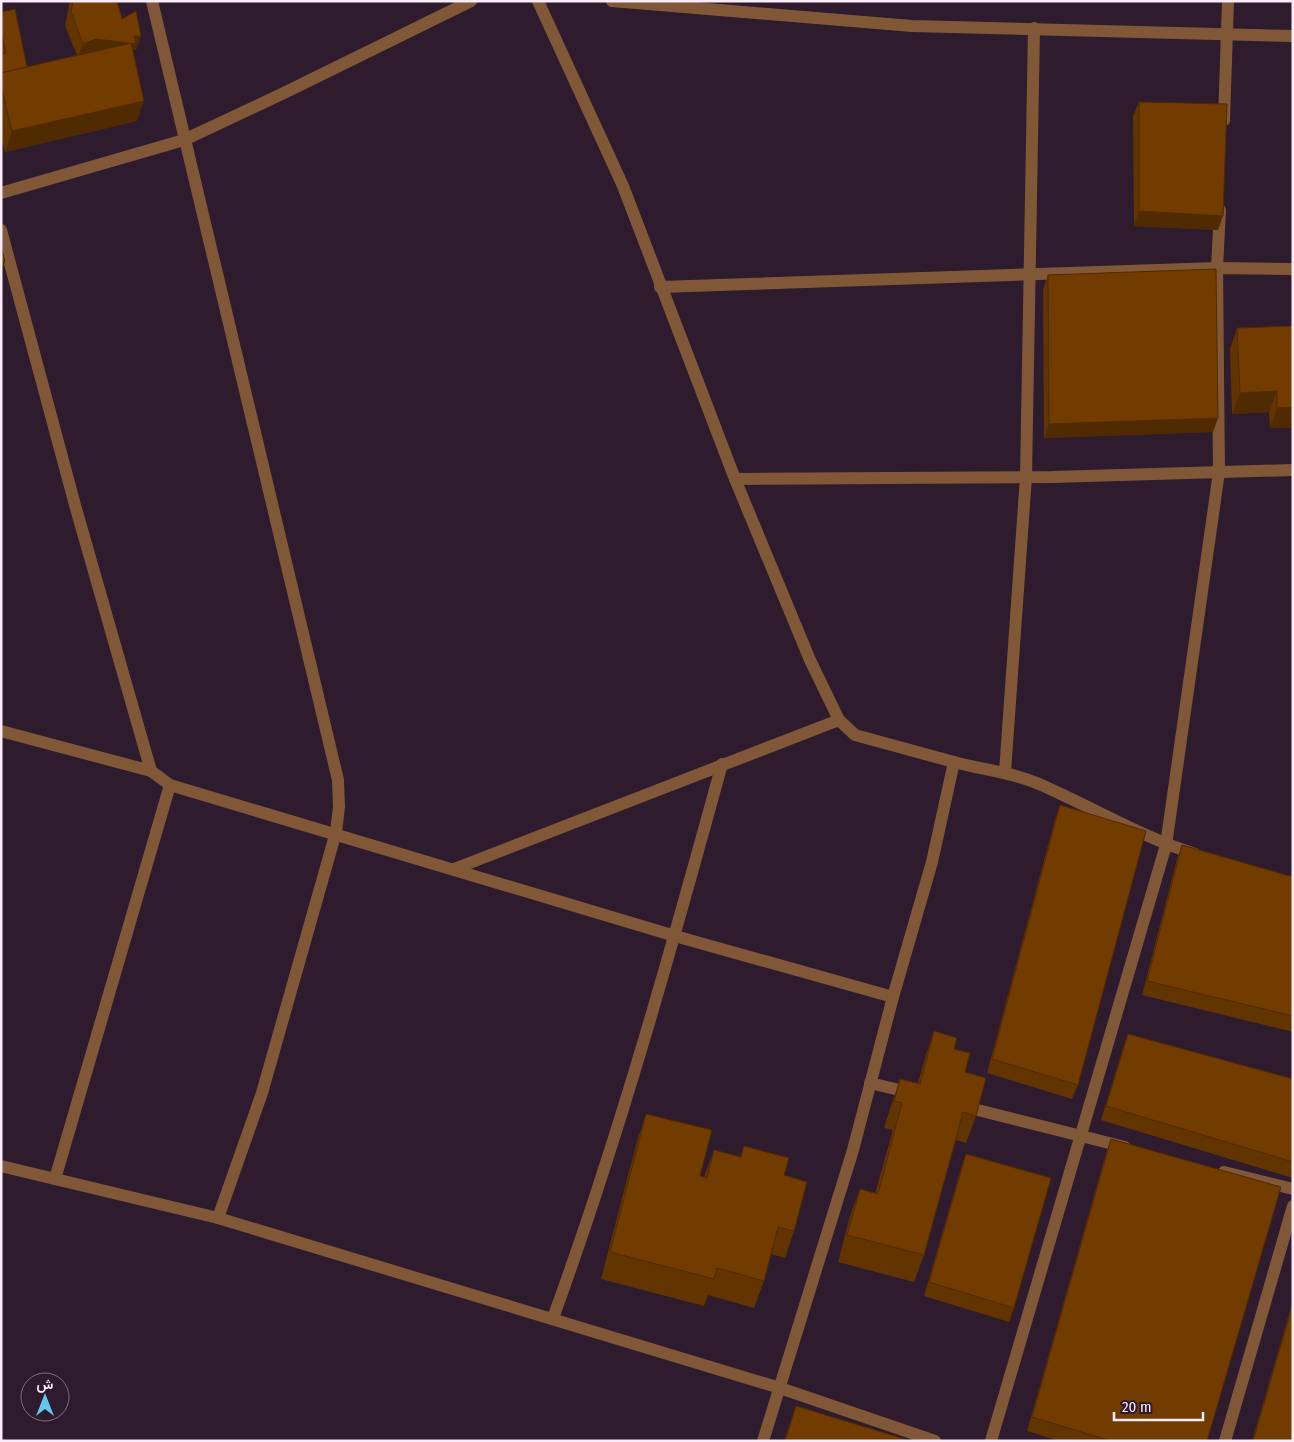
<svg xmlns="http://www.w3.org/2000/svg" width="1294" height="1442" viewBox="0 0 1294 1442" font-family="'Fira Sans Condensed',Vazirmatn,sans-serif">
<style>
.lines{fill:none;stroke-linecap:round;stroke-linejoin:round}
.street{stroke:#815837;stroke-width:12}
.wall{fill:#623400}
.shaded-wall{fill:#502a00}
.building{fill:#723c00;stroke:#502a00}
</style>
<rect width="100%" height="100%" fill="#2e1b2e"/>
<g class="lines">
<g class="street">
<path d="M152 1 338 780 339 807 336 832 262 1093 218 1218"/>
<path d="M538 1 623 186 735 479 810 660 839 720 855 735 954 762"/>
<path d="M612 1 912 26 1293 36"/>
<path d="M1224 120 1228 1"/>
<path d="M1 193 184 140 288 91 471 1"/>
<path d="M1 230 75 505 151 771"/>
<path d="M660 287 1217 268 1293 269"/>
<path d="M735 479 1053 477 1293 470"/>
<path d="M1 731 151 771 170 785 675 936 893 997"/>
<path d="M1005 772 1026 477 1034 28"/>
<path d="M454 869 839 720"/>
<path d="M870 1083 912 1093"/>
<path d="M962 1106 1125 1147"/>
<path d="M1 1166 218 1218 780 1388 935 1441"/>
<path d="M1224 1172 1293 1189"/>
<path d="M55 1179 170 785"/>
<path d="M553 1318C619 1137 671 950 722 764"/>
<path d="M763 1441 853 1150 893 997 932 862 954 762C983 770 1012 772 1039 784 1092 807 1141 837 1195 854"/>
<path d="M991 1441 1166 845 1219 472 1217 268 1220 210"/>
<path d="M1225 1441 1293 1206"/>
</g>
</g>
<g class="wall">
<path d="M70 1H117L122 19 141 36 136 50H133V52L137 121 5 152 1 138V12L27 67 77 55 65 26Z"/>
<path d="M1139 102 1218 230 1134 226 1133 116Z"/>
<path d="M1048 275 1213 432 1044 438 1043 289Z"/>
<path d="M1293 326 1290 428H1270L1269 412 1232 414 1230 349 1237 328Z"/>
<path d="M1060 805 1078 1085 1072 1099 987 1073 1055 819Z"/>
<path d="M1182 845 1293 877V1032L1142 995 1177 859Z"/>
<path d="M934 1031 954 1049 965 1072 976 1116 966 1143 956 1140 924 1255 914 1282 838 1262 850 1216 860 1189 875 1194 893 1130 884 1128 891 1106 900 1079 918 1083 925 1058Z"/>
<path d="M1128 1034 1293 1079V1178L1101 1120 1123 1048Z"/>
<path d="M646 1114 700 1176 704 1177 714 1150 740 1157 744 1146 784 1175 794 1231 785 1258 771 1254 764 1281 754 1308 708 1295 704 1306 601 1279 637 1141Z"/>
<path d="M1111 1139 1207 1441H1059L1027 1431 1106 1153Z"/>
<path d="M966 1154 1014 1308 1009 1322 924 1296 961 1168Z"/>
<path d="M1293 1300V1441H1252Z"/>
<path d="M796 1406 911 1441H784Z"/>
</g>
<g class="shaded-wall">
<path d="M134 36H141L136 50H133L130 58H78L83 44 96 39Z"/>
<path d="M144 101 137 121 5 152 12 131Z"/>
<path d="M1139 211 1223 216 1218 230 1134 226Z"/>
<path d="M5 262 1 272V263Z"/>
<path d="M1277 391 1269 412 1232 414 1240 393Z"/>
<path d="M1293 407V422L1290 428H1270L1277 408Z"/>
<path d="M1218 418 1213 432 1044 438 1049 424Z"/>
</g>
<g class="building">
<path d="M73 1H117L122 19 136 11 141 36H134L136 44 96 39 83 44 71 12Z"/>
<path d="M15 9 27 67 1 73V54L6 53 1 33V12Z"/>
<path d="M131 43 144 101 12 131 1 85V73Z"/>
<path d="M1139 102 1227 104 1223 216 1139 211Z"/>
<path d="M1 246 5 262 1 263Z"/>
<path d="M1216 269 1218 418 1049 424 1048 275Z"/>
<path d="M1293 326V407L1277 408V391L1240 393 1237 328Z"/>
<path d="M1060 805 1146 831 1078 1085 992 1059Z"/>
<path d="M1182 845 1293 877V1016L1147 981Z"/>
<path d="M934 1031 957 1038 954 1049 970 1053 965 1072 986 1078 976 1116 963 1112 924 1255 847 1235 860 1189 878 1194 902 1103 894 1101 900 1079 920 1084Z"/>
<path d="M1128 1034 1293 1079V1162L1106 1106Z"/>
<path d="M646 1114 712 1130 700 1176 707 1178 714 1150 741 1157 744 1146 789 1158 784 1175 807 1182 794 1231 778 1227 764 1281 717 1268 714 1279 610 1252Z"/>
<path d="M1111 1139 1281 1187 1207 1441H1111L1032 1417Z"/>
<path d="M966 1154 1051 1178 1014 1308 929 1282Z"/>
<path d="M1293 1304V1441H1253Z"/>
<path d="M796 1406 911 1441H785Z"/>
</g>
<rect width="1294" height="1442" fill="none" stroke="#f9ecf8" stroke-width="5"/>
<g transform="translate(45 1397)"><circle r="24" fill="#2e1b2e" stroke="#7f6f7f"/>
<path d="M0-4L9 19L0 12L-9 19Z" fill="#65c5ef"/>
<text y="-8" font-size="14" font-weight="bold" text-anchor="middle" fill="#f9ecf8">ش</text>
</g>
<path d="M1114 1412v8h89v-8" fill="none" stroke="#f9ecf8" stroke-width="2.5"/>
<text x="1122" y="1412" font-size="15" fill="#f9ecf8" stroke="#2e1b2e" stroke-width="4" paint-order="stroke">20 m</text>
</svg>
